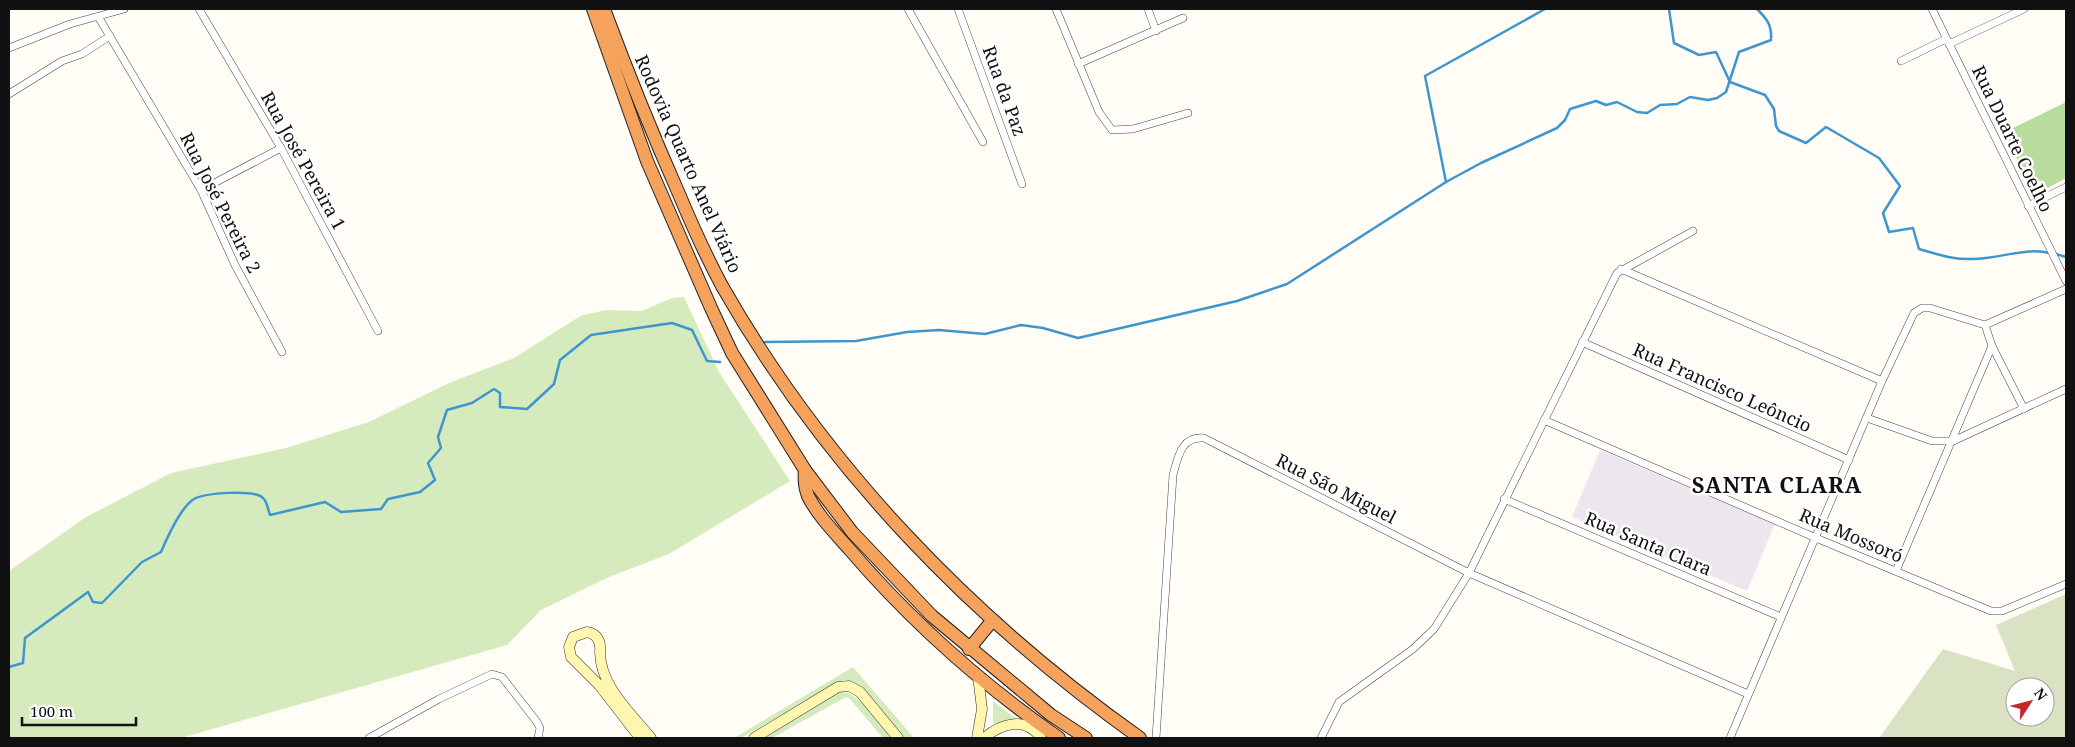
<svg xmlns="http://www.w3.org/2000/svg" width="2075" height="747" viewBox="0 0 2075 747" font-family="'Noto Serif',serif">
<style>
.industrial{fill:#eee6ef}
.green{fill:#d5ebbd}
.forest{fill:#b9dc9c}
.cemetery{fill:#d9e3c4;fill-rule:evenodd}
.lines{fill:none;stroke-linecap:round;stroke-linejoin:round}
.stream{stroke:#3f96cf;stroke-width:2.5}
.street-casing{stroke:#444;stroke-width:8}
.secondary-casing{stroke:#333;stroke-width:11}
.highway-casing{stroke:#222;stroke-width:14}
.street{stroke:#fff;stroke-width:7}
.secondary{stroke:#fff6b0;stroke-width:10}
.highway{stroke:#f5a25d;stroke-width:12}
.labels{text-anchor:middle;stroke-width:5;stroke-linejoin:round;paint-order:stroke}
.street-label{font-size:18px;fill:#111;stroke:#fff}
.district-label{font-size:22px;font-weight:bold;letter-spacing:1px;fill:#111;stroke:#fff}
</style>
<rect width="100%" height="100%" fill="#fffdf5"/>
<path class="industrial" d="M1600 450 1775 524 1747 591 1572 517Z"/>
<g class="green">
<path d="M684 297 719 372 790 481 669 554 609 577 541 610 507 645 181 738H9V571L86 517 171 473 286 448 369 422 449 383 514 358 582 315 607 310 642 311 672 298Z"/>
<path d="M853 667 914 738H903C890 722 865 682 845 680L741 738H734Z"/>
<path d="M840 692C859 691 880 725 891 738H883L850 699 846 697 772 738H764Z"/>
<path d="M993 701 1019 721 993 731Z"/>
</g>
<path class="forest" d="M2066 102V178L2033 196 2005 132Z"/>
<path class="cemetery" d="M2066 594V738H1879L1943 649 2015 671 1996 625ZM2015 687H2045V717H2015Z"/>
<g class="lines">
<g class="stream">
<path d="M1669 9 1674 43 1699 55 1716 52 1730 82 1765 95 1774 109 1776 126 1779 131 1806 143 1826 127 1879 158 1900 186 1883 213 1889 232 1913 228 1919 249C1937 254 1953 260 1973 259 1999 259 2024 247 2050 253"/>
<path d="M1446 182 1425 76 1545 9"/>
<path d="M2056 254 2066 257"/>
<path d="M765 342 856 341 907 332 939 330 985 334 1021 325 1043 328 1078 338 1237 301 1287 284 1446 182 1481 163 1557 128 1565 120 1570 109 1596 101 1606 105 1617 102 1637 112 1647 113 1660 105 1677 104 1690 97 1708 100 1717 98 1726 92 1739 52 1771 40C1772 25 1767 19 1757 9"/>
<path d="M9 667 23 663 25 638 88 592 93 602 102 603 142 562 161 552C167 538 181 507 194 499 205 493 254 489 263 498 267 501 268 510 270 515L325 502 341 512 381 509 388 499 420 492 435 480 428 463 441 448 438 437 447 410 472 403 494 389 500 393V407L527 409 554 384 560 360 591 335 672 323 692 330 707 361 720 362"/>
</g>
<defs>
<g id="street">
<path d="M199 9 281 148 378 331"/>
<path d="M908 9 983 142"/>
<path d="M958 9 1022 184"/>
<path d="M1056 9 1099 112 1112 130 1133 129 1188 113"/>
<path d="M1148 9 1156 31"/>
<path d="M1932 9 2066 281"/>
<path d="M99 18 201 190 235 265 282 352"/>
<path d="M1949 44 2024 9"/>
<path d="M9 48 70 24 124 9"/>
<path d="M1901 61 1946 39"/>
<path d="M1078 64 1183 18"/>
<path d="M9 94 62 61 82 54 110 36"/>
<path d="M201 190 281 148"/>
<path d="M2028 206 2066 187"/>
<path d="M1621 269 1882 381"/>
<path d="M1985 325 1992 346 2024 409"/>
<path d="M1582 342 1849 460"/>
<path d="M1867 418 1932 441H1953L2066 389"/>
<path d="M1544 420 1816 538 1991 611H2002L2066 584"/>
<path d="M1504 499 1781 617"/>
<path d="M1896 571 1992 346"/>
<path d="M369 738 439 699 492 674 502 677 537 722 540 728 538 738"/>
<path d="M1156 738 1173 475C1178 457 1181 436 1204 438L1469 573 1748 694"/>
<path d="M1321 738 1339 702 1413 649 1434 629 1469 573 1617 273 1693 231"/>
<path d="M1730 738 1882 381 1914 313 1922 308H1930L1985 325 2066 289"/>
</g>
<g id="secondary">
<path d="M640 738 599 685 571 657 569 647 573 637 587 632C598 634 601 642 600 652 600 686 631 713 651 738"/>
<path d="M754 738 838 687 849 686 860 692 898 738"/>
<path d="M977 738 982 709 978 676"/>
<path d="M984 738C1002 723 1026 716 1041 738"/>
</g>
<g id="highway">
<path d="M593 9 647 161 711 308 732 353 805 470 852 532 932 616 1051 715 1086 738"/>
<path d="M604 9C627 71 652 133 679 194 692 225 706 256 722 286 825 467 971 618 1140 738"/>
<path d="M805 470C804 479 805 488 808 496 818 516 836 534 850 550 911 621 983 685 1059 738"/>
<path d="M969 649 992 621"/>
</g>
</defs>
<use href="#street" class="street-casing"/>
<use href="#secondary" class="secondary-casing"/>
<use href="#highway" class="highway-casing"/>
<use href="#street" class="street"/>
<use href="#secondary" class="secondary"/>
<use href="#highway" class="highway"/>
</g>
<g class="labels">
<g class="street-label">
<text transform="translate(1004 91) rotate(70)" y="6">Rua da Paz</text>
<text transform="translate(2012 139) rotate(64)" y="6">Rua Duarte Coelho</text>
<text transform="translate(303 161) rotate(61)" y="6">Rua José Pereira 1</text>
<text transform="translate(688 164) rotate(66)" y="6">Rodovia Quarto Anel Viário</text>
<text transform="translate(220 203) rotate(63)" y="6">Rua José Pereira 2</text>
<text transform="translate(1722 388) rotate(24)" y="6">Rua Francisco Leôncio</text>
<text transform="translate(1336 489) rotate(27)" y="6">Rua São Miguel</text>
<text transform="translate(1851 536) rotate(23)" y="6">Rua Mossoró</text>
<text transform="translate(1648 544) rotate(23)" y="6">Rua Santa Clara</text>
</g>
<g class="district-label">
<text x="1777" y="493">SANTA CLARA</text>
</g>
</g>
<rect width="2075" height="747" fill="none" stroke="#111111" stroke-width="20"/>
<g transform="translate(2030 702) rotate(54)"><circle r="24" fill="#ffffff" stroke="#a0a0a0"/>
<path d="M0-4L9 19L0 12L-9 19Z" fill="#c4262e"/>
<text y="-8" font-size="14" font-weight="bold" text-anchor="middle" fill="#111111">N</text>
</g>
<path d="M22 717v8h114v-8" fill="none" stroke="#111111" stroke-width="2.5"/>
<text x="30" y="717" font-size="15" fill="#111111" stroke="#ffffff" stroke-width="4" paint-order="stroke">100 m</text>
</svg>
